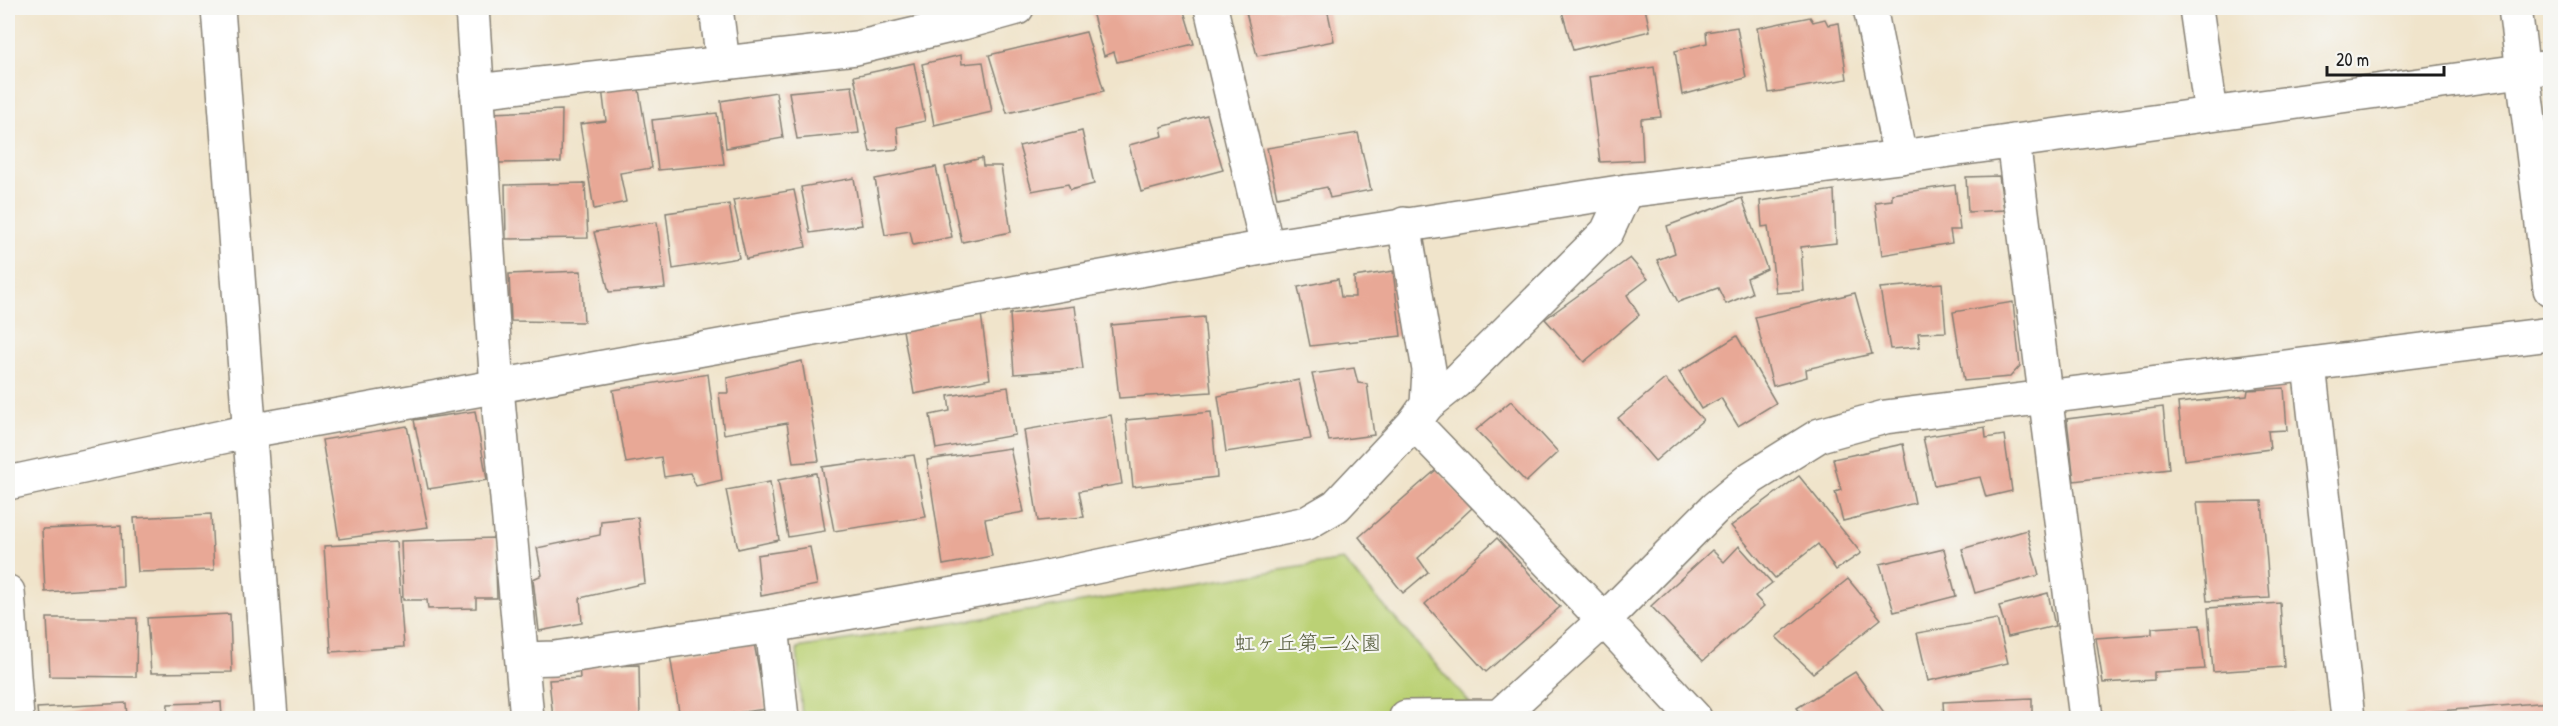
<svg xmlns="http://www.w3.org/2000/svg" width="2558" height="726" viewBox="0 0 2558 726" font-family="'Patrick Hand','Klee One',sans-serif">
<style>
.green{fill:#bbd175;stroke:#6c7648;stroke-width:1.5}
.building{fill:#e8a896}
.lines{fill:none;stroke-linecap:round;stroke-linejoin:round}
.minor-casing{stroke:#868074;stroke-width:36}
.tertiary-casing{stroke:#868074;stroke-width:36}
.minor{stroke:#fff;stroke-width:33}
.tertiary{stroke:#fff;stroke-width:33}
.labels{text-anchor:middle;stroke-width:4.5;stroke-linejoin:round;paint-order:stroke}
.park-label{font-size:21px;fill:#545b3b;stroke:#f6f6f2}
</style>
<rect width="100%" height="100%" fill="#f6f6f2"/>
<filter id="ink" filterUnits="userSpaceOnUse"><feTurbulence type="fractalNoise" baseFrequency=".0167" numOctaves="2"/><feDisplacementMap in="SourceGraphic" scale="12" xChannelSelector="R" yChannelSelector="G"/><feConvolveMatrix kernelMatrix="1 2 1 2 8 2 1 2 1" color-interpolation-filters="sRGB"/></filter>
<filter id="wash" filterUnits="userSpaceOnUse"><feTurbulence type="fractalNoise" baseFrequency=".008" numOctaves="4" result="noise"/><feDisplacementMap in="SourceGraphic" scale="24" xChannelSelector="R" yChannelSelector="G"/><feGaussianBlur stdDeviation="1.35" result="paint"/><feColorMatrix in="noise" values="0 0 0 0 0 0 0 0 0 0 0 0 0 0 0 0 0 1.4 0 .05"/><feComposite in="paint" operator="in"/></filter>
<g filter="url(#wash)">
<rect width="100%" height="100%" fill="#f0e4cb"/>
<path class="green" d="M1343 560 1483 718H802L797 648Z"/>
<g id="blocks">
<g class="building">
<path d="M1091 8H1183L1194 44 1117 62 1114 52 1104 56Z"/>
<path d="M1245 8H1327L1334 41 1257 56Z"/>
<path d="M1561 8H1645L1650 31 1573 50Z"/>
<path d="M1810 17 1813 22 1825 19 1828 25 1839 23 1847 79 1769 93 1757 28Z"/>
<path d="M1737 27 1746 78 1682 95 1675 51 1707 43 1706 32Z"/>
<path d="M1086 32 1104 91 1007 113 989 55Z"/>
<path d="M961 55 962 64 983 62 992 112 934 125 922 64Z"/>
<path d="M914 63 925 121 897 127 899 149 870 152 854 76Z"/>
<path d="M1654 67 1661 117 1641 119 1643 160 1600 162 1589 77Z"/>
<path d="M638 84 652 168 620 173 626 202 594 209 580 124 606 121 602 88Z"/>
<path d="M852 86 859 133 797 139 789 92Z"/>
<path d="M776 92 783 138 726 148 721 101Z"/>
<path d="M562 110 561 162 496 163 491 113Z"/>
<path d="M717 113 724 164 658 170 652 120Z"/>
<path d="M1207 115 1223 170 1141 192 1129 145 1163 136 1161 127Z"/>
<path d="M1082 131 1094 184 1070 190 1068 184 1032 191 1019 146Z"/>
<path d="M1358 133 1371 190 1330 198 1327 187 1277 197 1267 148Z"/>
<path d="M982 158 983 166H1001L1011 232 962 242 945 167Z"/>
<path d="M936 167 952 237 913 245 910 231 885 235 875 179Z"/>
<path d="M1999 176 2004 210 1968 212 1966 177Z"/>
<path d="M854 178 862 225 810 233 801 187Z"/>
<path d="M585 183 588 238 506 239 505 185Z"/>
<path d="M1955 185 1960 230H1950L1952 243 1882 255 1875 202 1892 200V194Z"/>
<path d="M794 190 806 247 746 259 733 200Z"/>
<path d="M1834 190 1836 243 1801 247 1804 291 1776 293 1768 226 1762 227 1760 201Z"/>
<path d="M1742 198 1767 269 1747 278 1752 293 1726 304 1718 288 1678 302 1657 260 1675 253 1667 226Z"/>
<path d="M729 204 739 258 673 269 666 213Z"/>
<path d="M657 222 665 288 609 292 594 232Z"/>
<path d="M1630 258 1648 279 1627 295 1639 315 1584 362 1545 319Z"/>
<path d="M581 271 584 322 511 321 509 274Z"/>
<path d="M1393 271 1401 336 1310 346 1298 287 1338 279 1341 297H1355L1354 277Z"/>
<path d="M1942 283 1946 332 1918 333 1920 347 1890 349 1880 288Z"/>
<path d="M1855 293 1872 354 1806 369 1807 377 1773 386 1755 317Z"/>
<path d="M2013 302 2020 366 2010 377 1964 381 1953 312Z"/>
<path d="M1075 306 1083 369 1014 374 1010 314Z"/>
<path d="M981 314 990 379 914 394 903 330Z"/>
<path d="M1204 317 1211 392 1119 398 1111 325Z"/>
<path d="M1737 336 1776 403 1738 426 1721 398 1701 409 1679 372Z"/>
<path d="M802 361 819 461 793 463 787 423 724 434 719 393H728L727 378Z"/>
<path d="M1354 368 1358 383 1367 384 1374 435 1329 441 1312 374Z"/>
<path d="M708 374 722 480 696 486 690 473 664 477 661 457 626 463 613 390Z"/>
<path d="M1665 379 1703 420 1655 461 1618 418Z"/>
<path d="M1299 380 1311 439 1226 452 1218 396Z"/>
<path d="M1008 387 1015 435 936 449 930 415 950 411 948 396Z"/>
<path d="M2284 388 2287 430 2268 431 2270 449 2184 460 2178 403 2247 396 2248 390Z"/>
<path d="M1511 401 1558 452 1526 482 1476 430Z"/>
<path d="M2163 407 2169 469 2074 481 2067 419Z"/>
<path d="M475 411 487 480 428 489 414 420Z"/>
<path d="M1211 412 1217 477 1133 487 1126 420Z"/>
<path d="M1111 415 1122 484 1079 491 1084 517 1038 521 1024 430Z"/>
<path d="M407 426 428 527 339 539 322 440Z"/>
<path d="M1985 427 1986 438 2004 435 2012 491 1986 497 1980 477 1934 486 1923 437Z"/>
<path d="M1903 444 1915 503 1843 521 1835 492 1841 490 1833 459Z"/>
<path d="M1010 448 1024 512 985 519 992 556 943 565 927 460Z"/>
<path d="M914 455 926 517 834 531 822 467Z"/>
<path d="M1437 469 1472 508 1418 558 1428 572 1403 593 1359 537Z"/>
<path d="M816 473 825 531 788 537 778 480Z"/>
<path d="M1799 476 1861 553 1836 570 1818 544 1775 578 1731 526Z"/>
<path d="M770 482 779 540 738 549 726 490Z"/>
<path d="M2262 501 2270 598 2207 601 2197 502Z"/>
<path d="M211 514 214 570 138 572 134 518Z"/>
<path d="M638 517 645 583 580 598 582 623 539 631 533 579 542 575 537 548 600 535 601 521Z"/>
<path d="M121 526 123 587 45 592 42 529Z"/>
<path d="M2027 530 2039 575 1975 593 1962 549Z"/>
<path d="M495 538 497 598H476V608L428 609 427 600H403L401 541Z"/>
<path d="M1497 538 1560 607 1486 672 1425 604Z"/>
<path d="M396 542 404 647 331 652 324 546Z"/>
<path d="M1739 546 1772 583 1755 596 1764 606 1703 661 1651 606 1712 550 1724 562Z"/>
<path d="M810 547 817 585 761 596 757 555Z"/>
<path d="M1944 549 1956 596 1894 612 1880 564Z"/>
<path d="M1848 579 1881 619 1813 673 1776 637Z"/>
<path d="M2048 593 2055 626 2008 637 1999 606Z"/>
<path d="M2280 603 2284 667 2213 672 2208 608Z"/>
<path d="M230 614 232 672 151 673 147 618Z"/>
<path d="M47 618H137L136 677 50 676Z"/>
<path d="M1997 619 2008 663 1928 681 1917 633Z"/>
<path d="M2200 625 2205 669 2154 672V680L2103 683 2096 638 2152 634V628Z"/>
<path d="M754 643 766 709 700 718H680L670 655Z"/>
<path d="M639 665 640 718H553L549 680 580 678 579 667Z"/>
<path d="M1855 672 1888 718H1805L1797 708Z"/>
<path d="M2032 698V718H1944L1943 702Z"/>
<path d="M221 702 222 718H143V715H167L168 704Z"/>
<path d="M2550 702V718H2404V714Z"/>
<path d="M126 703 127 718H38L37 708Z"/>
<path d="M2292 713 2293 718H2257V717Z"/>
</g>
</g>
</g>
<g filter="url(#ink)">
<use href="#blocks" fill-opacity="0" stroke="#868074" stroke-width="1.5"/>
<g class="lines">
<defs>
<g id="minor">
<path d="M472 8 497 388 527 718"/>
<path d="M716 8 723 63"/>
<path d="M1211 8 1267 247"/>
<path d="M1870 8 1900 157"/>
<path d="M2196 8 2211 113"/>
<path d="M2515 8 2550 289"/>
<path d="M477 91 856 48 963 23 1017 8"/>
<path d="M2013 141 2086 718"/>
<path d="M2309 365 2348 718"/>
<path d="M1427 405 1457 381 1607 232 1626 191"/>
<path d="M1414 423 1604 620 1695 718"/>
<path d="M8 592 17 718"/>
<path d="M772 626 782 718"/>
<path d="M523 659 555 658 772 626 1023 582 1307 523 1336 506 1414 423 1427 405 1429 370 1404 224"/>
<path d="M1406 717 1499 716 1604 620 1715 508 1751 478 1820 435 1885 417 2550 334"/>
</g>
<g id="tertiary">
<path d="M218 8 271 718"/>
<path d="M8 483 250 431 1267 247 1626 191 1900 157 2550 67"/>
</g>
</defs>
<use href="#minor" class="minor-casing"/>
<use href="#tertiary" class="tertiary-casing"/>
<use href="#minor" class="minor"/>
<use href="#tertiary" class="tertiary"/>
</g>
</g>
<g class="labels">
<g class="park-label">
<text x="1308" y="650">虹ヶ丘第二公園</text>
</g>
</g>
<rect width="2558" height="726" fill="none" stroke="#f6f6f2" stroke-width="30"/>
<path d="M2327 66v9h117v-9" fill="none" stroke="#1c1c1c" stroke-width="3"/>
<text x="2336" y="66" font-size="18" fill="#1c1c1c" stroke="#f6f6f2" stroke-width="4.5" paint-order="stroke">20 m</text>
</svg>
